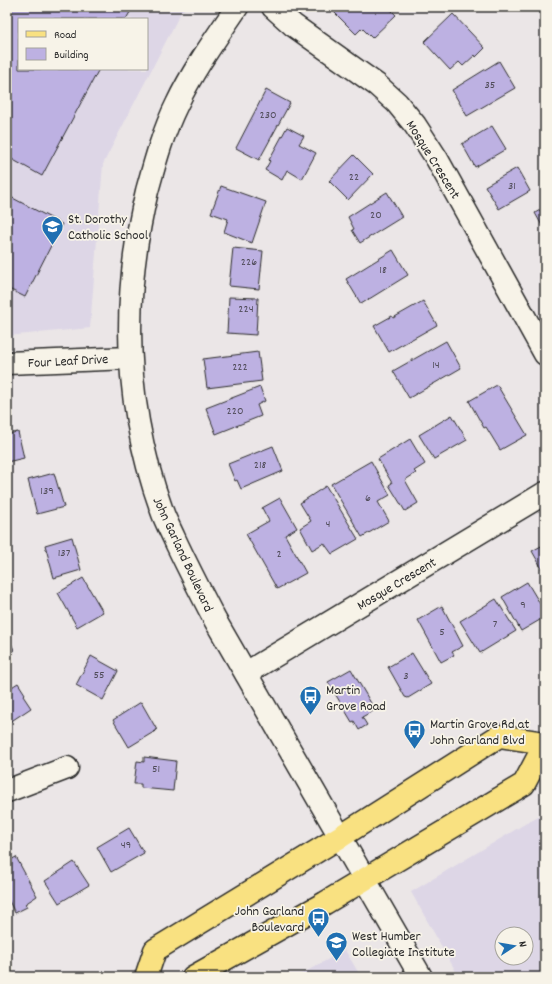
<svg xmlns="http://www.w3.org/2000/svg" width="552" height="984" viewBox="0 0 552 984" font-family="Dekko,sans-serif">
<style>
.built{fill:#ddd6e6;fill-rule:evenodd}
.building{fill:#bdb1e2;stroke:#2b2b2b}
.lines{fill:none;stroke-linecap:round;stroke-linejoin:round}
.minor-casing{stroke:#2b2b2b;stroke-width:25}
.major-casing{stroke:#2b2b2b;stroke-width:25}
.minor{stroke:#f7f3e8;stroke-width:22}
.major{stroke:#f9e181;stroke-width:22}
.labels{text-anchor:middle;stroke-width:3.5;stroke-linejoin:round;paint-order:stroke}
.number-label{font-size:12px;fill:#504c59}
.street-label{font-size:14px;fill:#2b2b2b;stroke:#f7f3e8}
.poi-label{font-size:14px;fill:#2b2b2b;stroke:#f7f3e8;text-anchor:start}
</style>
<rect width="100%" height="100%" fill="#ebe6e7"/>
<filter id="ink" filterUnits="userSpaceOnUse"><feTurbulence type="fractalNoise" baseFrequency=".025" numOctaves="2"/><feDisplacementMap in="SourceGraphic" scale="8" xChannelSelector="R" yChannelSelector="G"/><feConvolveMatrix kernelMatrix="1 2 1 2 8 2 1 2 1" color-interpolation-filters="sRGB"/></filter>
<g filter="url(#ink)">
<g class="built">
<path d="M7 7H186L181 12 103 164 90 328 7 336ZM19 19H147V69H19Z"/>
<path d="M545 812V977H459L411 892ZM502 934H526V958H502Z"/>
<path d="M345 950 361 977H296Z"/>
</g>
<g class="building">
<path d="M7 7H133L126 19H19V69H99L42 176 8 157 7 158Z"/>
<path d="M329 7H388L396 15 372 38 362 28 356 34Z"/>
<path d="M453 14 485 48 476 57 475 55 463 66 459 62 450 70 424 42Z"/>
<path d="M499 61 515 88 467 116 452 90Z"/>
<path d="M266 90 290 103 259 160 236 148Z"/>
<path d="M492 126 506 149 475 167 462 144Z"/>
<path d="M287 127 304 136 299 144 316 153 302 179 287 170 282 180 265 170 270 161 269 160Z"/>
<path d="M354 155 373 174 348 200 329 181Z"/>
<path d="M517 168 530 191 499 209 485 186Z"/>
<path d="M221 186 266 202 252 243 224 232 228 219 211 213Z"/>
<path d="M387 192 402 217 360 243 352 230 354 229 348 217Z"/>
<path d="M7 195 62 224 25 297 7 288Z"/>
<path d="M545 207V231L535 213Z"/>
<path d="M233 248 263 251 259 289 229 286Z"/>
<path d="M393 250 408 275 361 304 346 279Z"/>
<path d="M229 297 258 298 256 335 227 333Z"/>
<path d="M423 301 437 325 389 352 374 326 392 316 393 318Z"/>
<path d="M446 341 461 368 409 398 393 371Z"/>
<path d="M258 352 262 381 207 388 203 359Z"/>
<path d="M497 385 527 435 500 450 486 427 484 428 469 401Z"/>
<path d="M260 387 265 401 257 405 261 416 216 434 206 408Z"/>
<path d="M452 415 467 440 434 459 419 435Z"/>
<path d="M18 432 24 458 7 462V434Z"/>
<path d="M410 439 425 464 414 471 416 473 405 480 418 503 405 511 389 485 392 483 378 459Z"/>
<path d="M273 446 283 471 241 489 237 480 235 481 228 464Z"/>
<path d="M371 461 390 495 378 502 389 521 362 537 331 484Z"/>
<path d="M54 473 64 507 37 514 28 480Z"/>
<path d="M326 486 358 539 332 554 324 543 312 550 300 528 311 521 300 503Z"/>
<path d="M280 498 297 528 285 535 306 573 277 589 246 534 269 521 262 508Z"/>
<path d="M72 537 81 570 54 578 45 545Z"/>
<path d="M545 544V574L532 551Z"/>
<path d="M83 578 103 612 77 627 58 593Z"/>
<path d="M527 582 545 612V617L521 631 502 597Z"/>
<path d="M496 599 516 631 480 653 460 621Z"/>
<path d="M442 606 463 646 452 652 454 655 441 662 418 620Z"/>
<path d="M7 634 14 650 7 653Z"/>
<path d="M412 653 431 684 408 698 405 697 388 667Z"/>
<path d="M91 656 118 671 103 700 76 685Z"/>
<path d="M351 669 375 710 362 717 367 725 359 730 354 721 352 722 328 682Z"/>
<path d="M18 683 25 694 23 696 31 708 7 724V690Z"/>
<path d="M141 702 157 730 129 747 113 720Z"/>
<path d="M144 757 176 761 173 791 141 788V784H134L137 761 144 762Z"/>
<path d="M129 828 144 853 111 872 97 847Z"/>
<path d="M16 857 37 896 25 904 27 907 15 913 7 897V862Z"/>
<path d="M74 862 89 885 59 903 45 881Z"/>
</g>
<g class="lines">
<defs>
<g id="minor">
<path d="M237 7C216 38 193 70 177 104 163 132 155 162 147 191 121 299 124 406 162 511 165 520 170 529 174 538 187 566 201 593 215 620L421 977"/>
<path d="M273 7 293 25 377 85 397 103 415 125 437 159 545 354"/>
<path d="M7 363 130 358"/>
<path d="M246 673 545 493"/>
<path d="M7 791 67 768"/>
</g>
<g id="major">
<path d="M146 977 155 950 340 837 499 736 545 743"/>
<path d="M193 977 325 903 524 784 545 744"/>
</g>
</defs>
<use href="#minor" class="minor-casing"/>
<use href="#major" class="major-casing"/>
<use href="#minor" class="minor"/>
<use href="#major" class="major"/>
</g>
</g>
<defs>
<symbol id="school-pin" viewBox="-11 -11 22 30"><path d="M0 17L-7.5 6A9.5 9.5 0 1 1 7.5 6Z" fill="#1f6fb2" stroke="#f7f3e8"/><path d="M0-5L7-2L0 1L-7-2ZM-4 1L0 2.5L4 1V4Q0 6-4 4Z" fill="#fff"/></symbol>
<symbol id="bus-pin" viewBox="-11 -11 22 30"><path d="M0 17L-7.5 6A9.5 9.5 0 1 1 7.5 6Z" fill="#1f6fb2" stroke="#f7f3e8"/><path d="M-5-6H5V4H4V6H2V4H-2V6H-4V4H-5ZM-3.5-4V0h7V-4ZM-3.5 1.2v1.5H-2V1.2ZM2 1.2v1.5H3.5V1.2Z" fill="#fff"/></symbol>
</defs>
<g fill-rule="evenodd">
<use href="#school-pin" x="40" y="214" width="25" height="34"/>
<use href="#bus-pin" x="298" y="684" width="25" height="34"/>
<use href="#bus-pin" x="402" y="718" width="25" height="34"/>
<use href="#bus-pin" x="306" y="906" width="25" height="34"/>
<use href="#school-pin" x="324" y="930" width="25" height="34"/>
</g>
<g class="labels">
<g class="number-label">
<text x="490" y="88">35</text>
<text x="268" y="118">230</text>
<text x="354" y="180">22</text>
<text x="512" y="189">31</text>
<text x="376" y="218">20</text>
<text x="249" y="265">226</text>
<text x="383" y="273">18</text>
<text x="246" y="312">224</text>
<text x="436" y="368">14</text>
<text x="240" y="370">222</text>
<text x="235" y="414">220</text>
<text x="260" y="468">218</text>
<text x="47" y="494">139</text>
<text x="368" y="501">6</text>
<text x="328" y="527">4</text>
<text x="64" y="556">137</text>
<text x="279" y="557">2</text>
<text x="523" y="608">9</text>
<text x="495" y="627">7</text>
<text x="442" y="635">5</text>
<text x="99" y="678">55</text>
<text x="406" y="679">3</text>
<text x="156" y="772">51</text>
<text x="126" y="848">49</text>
</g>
<g class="street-label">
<text transform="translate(434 159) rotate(58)" y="5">Mosque Crescent</text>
<text transform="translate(68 360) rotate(-3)" y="5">Four Leaf Drive</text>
<text transform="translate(184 554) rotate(65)" y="5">John Garland Boulevard</text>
<text transform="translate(396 583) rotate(-31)" y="5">Mosque Crescent</text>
</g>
<g class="poi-label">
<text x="68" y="223">St. Dorothy<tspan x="68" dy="16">Catholic School</tspan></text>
<text x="326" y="694">Martin<tspan x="326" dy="16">Grove Road</tspan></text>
<text x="430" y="728">Martin Grove Rd at<tspan x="430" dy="16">John Garland Blvd</tspan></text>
<text x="304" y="915" text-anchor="end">John Garland<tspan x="304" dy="16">Boulevard</tspan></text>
<text x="352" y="940">West Humber<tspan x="352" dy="16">Collegiate Institute</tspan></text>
</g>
</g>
<rect width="552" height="984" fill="none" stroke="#f7f3e8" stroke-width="24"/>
<rect x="12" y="12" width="528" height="960" fill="none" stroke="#2b2b2b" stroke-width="1.5" filter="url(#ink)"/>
<rect x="18" y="18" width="130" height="52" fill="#f7f3e8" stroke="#a5a39c"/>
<rect x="26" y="31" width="20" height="6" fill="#f9e181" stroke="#a5a39c"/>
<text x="54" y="38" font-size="12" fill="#2b2b2b">Road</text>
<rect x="26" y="48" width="20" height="12" fill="#bdb1e2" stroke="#a5a39c"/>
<text x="54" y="58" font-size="12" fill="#2b2b2b">Building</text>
<g transform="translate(514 946) rotate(78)"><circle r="19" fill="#f7f3e8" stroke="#a5a39c"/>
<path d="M0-3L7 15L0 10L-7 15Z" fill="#1f6fb2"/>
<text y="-6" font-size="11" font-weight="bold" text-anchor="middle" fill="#2b2b2b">N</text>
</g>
</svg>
